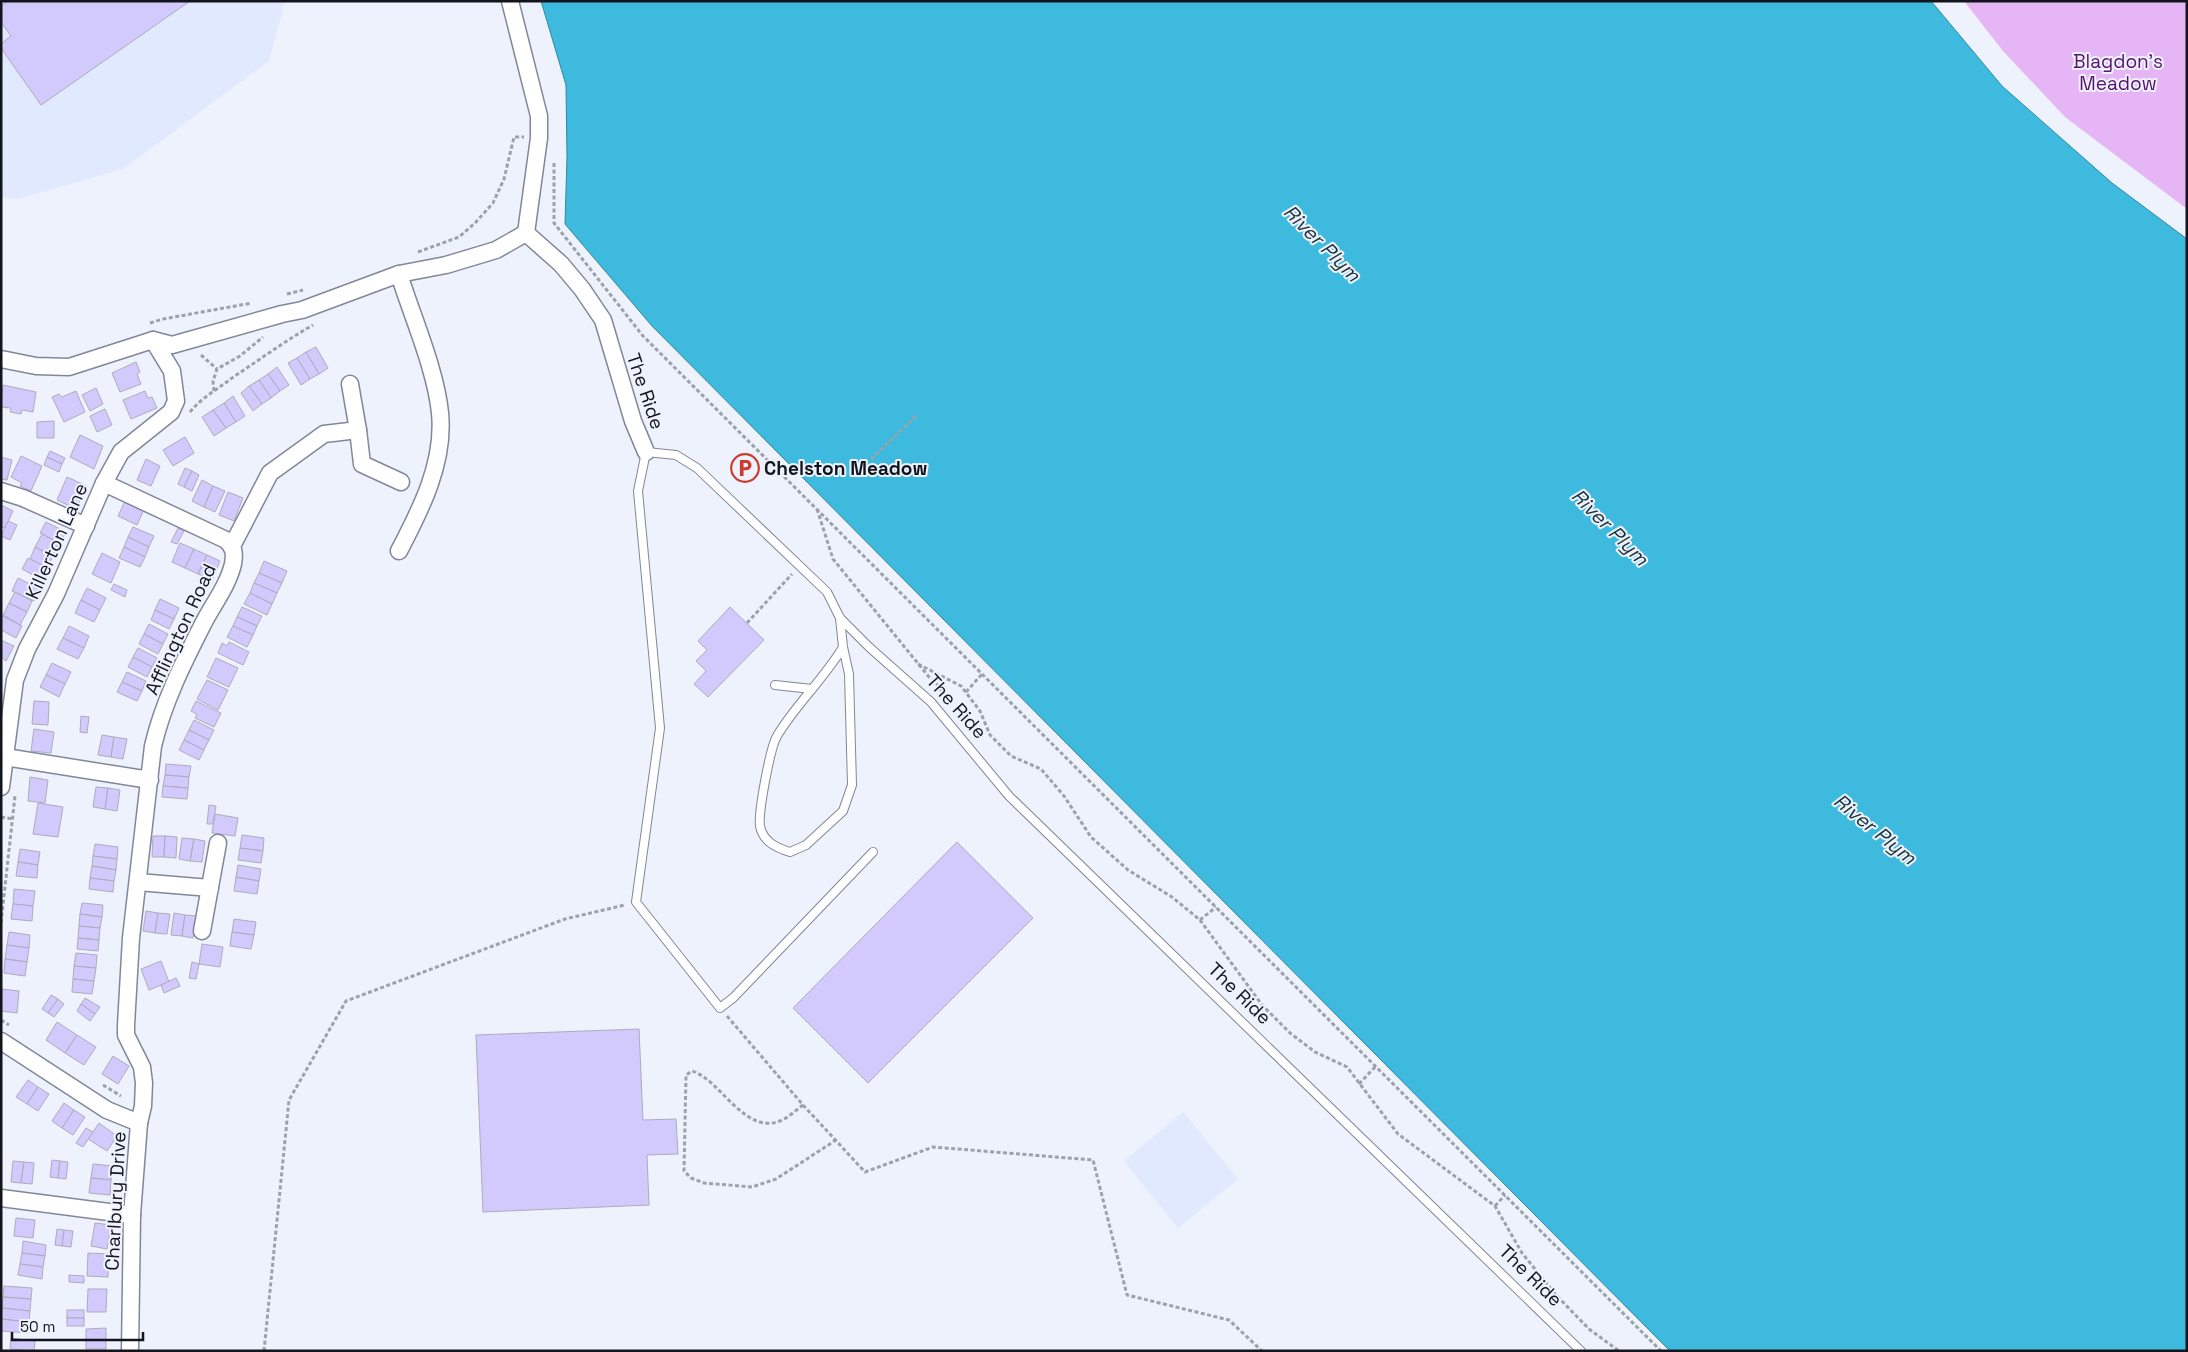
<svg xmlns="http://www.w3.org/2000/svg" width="2188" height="1352" viewBox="0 0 2188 1352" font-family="'Space Grotesk',sans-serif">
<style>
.built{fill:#e1e9fe}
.green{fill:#e5b5f6}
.water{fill:#3dbadd;stroke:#3088a3}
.building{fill:#d2c9fc;stroke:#aeabbd}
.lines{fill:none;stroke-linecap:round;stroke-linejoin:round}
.lane-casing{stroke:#818799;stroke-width:10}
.street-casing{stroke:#818799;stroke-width:19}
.path{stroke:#9da1aa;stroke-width:3;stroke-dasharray:4 2.5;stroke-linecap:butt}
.lane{stroke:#fff;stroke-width:8}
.street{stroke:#fff;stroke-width:16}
.labels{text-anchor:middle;stroke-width:4;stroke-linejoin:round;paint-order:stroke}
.park-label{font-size:19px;fill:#57136b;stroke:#edf2fd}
.street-label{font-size:19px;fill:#13151c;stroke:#edf2fd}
.poi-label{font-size:19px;font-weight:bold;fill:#13151c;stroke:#edf2fd;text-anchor:start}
.water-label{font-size:20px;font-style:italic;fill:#1d3239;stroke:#edf2fd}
</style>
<rect width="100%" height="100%" fill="#edf2fd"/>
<g class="built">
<path d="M1 1H285L269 61 123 169 18 199 1 197Z"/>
<path d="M1183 1112 1238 1179 1178 1228 1124 1161Z"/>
</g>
<path class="green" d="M1964 1H2187V209L2065 117 2003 51Z"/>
<path class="water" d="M541 1H1931L2002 86 2112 183 2187 239V1351H1670L652 326 565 224 567 157 566 85Z"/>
<g class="building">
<path d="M8 1H190L41 105 1 48V44L11 36 1 22V6Z"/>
<path d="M316 347 328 368 319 374 306 352Z"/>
<path d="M306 352 319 374 310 379 297 358Z"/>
<path d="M297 358 310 379 301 385 288 363Z"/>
<path d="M136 362 140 372 137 374 141 384 120 392 112 373Z"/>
<path d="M277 367 289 385 280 391 268 374Z"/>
<path d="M268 374 280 391 271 398 259 380Z"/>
<path d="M259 380 271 398 262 404 249 386Z"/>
<path d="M3 385 36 392 33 412 22 410 21 414 10 412 11 408 1 407Z"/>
<path d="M249 386 262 404 253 411 241 393Z"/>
<path d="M96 388 103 404 90 411 82 395Z"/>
<path d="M76 391 85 412 64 422 52 397 59 394 62 397Z"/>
<path d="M145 391 148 398 152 397 157 408 131 419 123 400Z"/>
<path d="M233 396 245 416 236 422 224 403Z"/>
<path d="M224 403 236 422 226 428 213 410Z"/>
<path d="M105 409 112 425 97 432 90 416Z"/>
<path d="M213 410 226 428 214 436 202 417Z"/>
<path d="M54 421V438H37V422Z"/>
<path d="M80 435 103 446 94 469 70 457Z"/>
<path d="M185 437 194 453 173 466 163 450Z"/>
<path d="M50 451 65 458 62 464 47 457Z"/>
<path d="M21 456 42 466 31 491 20 486 22 483 11 477Z"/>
<path d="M1 457 12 460 7 480 1 479Z"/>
<path d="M47 457 62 464 59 472 44 465Z"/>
<path d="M146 459 160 466 151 486 137 480Z"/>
<path d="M185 468 192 471 184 487 178 484Z"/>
<path d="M192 471 199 475 192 491 184 487Z"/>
<path d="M67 477 87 486 76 509 57 500Z"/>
<path d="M202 480 213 486 204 507 192 501Z"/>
<path d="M213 486 225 491 215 512 204 507Z"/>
<path d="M228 492 243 498 234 521 219 515Z"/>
<path d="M126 499 145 507 137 525 118 516Z"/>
<path d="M1 505 13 511 5 528 1 527Z"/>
<path d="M8 521 17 525 10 540 1 536Z"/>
<path d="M46 522 66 532 60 543 40 533Z"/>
<path d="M133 527 154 536 149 547 128 537Z"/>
<path d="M178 528 184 531 177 544 171 542Z"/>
<path d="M42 534 59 543 53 556 35 547Z"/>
<path d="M128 537 149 547 145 557 124 547Z"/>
<path d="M180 543 194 549 185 568 172 562Z"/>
<path d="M35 547 53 556 47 568 30 559Z"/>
<path d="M124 547 145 557 140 567 119 558Z"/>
<path d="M194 549 207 555 198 574 185 568Z"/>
<path d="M102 553 120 562 111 583 92 574Z"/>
<path d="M207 555 220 561 212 580 198 574Z"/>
<path d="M28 558 48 568 42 580 22 569Z"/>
<path d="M264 561 287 571 282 583 259 573Z"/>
<path d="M259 573 282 583 277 593 254 583Z"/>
<path d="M18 578 40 589 34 601 12 591Z"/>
<path d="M254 583 277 593 272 604 250 593Z"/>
<path d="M114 584 127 590 125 597 111 590Z"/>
<path d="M87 588 106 598 100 610 81 600Z"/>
<path d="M15 592 32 601 27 612 9 603Z"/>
<path d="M250 593 272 604 267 615 244 604Z"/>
<path d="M160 599 179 608 174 619 155 610Z"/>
<path d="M81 600 100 610 94 622 75 613Z"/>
<path d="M9 603 27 612 20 625 3 615Z"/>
<path d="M242 607 262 616 257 626 237 617Z"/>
<path d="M730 607 764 640 708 697 694 684 706 671 696 661 707 650 698 641Z"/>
<path d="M155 610 174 619 169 629 151 620Z"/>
<path d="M1 615 22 626 16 638 1 630Z"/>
<path d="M237 617 257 626 253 635 233 626Z"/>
<path d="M149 624 168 634 163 644 144 634Z"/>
<path d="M69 626 89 636 84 648 63 638Z"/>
<path d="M233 626 253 635 247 647 227 637Z"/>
<path d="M144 634 163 644 158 654 139 644Z"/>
<path d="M63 638 84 648 78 659 57 649Z"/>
<path d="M1 640 14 646 6 661 1 657Z"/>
<path d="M229 642 249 652 243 665 218 653 222 643 227 646Z"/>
<path d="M138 648 157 658 152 667 133 657Z"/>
<path d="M133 657 152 667 147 677 128 667Z"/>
<path d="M216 658 238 668 229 687 207 677Z"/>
<path d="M52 663 71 672 65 684 46 675Z"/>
<path d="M127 672 146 681 142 691 122 682Z"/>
<path d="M46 675 65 684 59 697 40 687Z"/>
<path d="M207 680 228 690 218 710 197 699Z"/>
<path d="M122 682 142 691 137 701 117 692Z"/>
<path d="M34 701 49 702 48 725 32 724Z"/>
<path d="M196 701 221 713 214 727 195 718 197 714 191 711Z"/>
<path d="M81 716 89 717 87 733 80 732Z"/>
<path d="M194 720 214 730 209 740 189 730Z"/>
<path d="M34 729 54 732 51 753 31 751Z"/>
<path d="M189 730 209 740 204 750 184 740Z"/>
<path d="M102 735 114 737 111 757 98 755Z"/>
<path d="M114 737 127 739 123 759 111 757Z"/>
<path d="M184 740 204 750 199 760 179 750Z"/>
<path d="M166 764 191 766 189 777 165 775Z"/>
<path d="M165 775 189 777 188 788 163 786Z"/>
<path d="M30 777 48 780 45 803 28 801Z"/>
<path d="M163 786 188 788 187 799 162 797Z"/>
<path d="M96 787 108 788 105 809 93 807Z"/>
<path d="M108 788 120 790 117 811 105 809Z"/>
<path d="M38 803 63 807 58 837 33 834Z"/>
<path d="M209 805 216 806 213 824H207Z"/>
<path d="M215 814 238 818 235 836 212 833Z"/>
<path d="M242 835 264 838 263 851 240 848Z"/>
<path d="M153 836H165L164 857H152Z"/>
<path d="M165 836 177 837 176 858 164 857Z"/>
<path d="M182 838 194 839 190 861 179 859Z"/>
<path d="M194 839 205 841 202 862 190 861Z"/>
<path d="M957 842 1033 918 868 1083 793 1008Z"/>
<path d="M95 844 118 847 117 859 93 856Z"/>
<path d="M240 848 263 851 261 863 238 860Z"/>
<path d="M20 849 40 852 38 865 18 862Z"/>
<path d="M93 856 117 859 116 870 92 866Z"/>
<path d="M18 862 38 865 37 878 16 876Z"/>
<path d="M238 865 261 869 259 881 236 877Z"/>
<path d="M92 866 116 870 114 881 90 878Z"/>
<path d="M236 877 259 881 257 894 234 891Z"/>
<path d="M90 878 114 881 113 892 89 889Z"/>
<path d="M14 889 35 891 33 906 13 904Z"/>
<path d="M82 903 103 905 102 917 80 914Z"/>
<path d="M13 904 33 906 32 921 11 919Z"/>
<path d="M146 911 158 913 155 933 143 931Z"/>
<path d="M158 913 170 914 167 934 155 933Z"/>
<path d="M174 913 185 915 182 936 171 935Z"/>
<path d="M80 914 102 917 100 928 79 926Z"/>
<path d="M185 915 196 916 193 938 182 936Z"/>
<path d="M234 919 256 922 254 935 232 932Z"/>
<path d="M79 926 100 928 99 940 78 938Z"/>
<path d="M9 932 30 935 29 948 7 945Z"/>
<path d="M232 932 254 935 251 949 230 946Z"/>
<path d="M78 938 99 940 98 951 77 949Z"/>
<path d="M202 944 223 947 220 967 199 964Z"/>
<path d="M7 945 29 948 27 962 5 959Z"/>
<path d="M76 953 97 955 96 968 74 966Z"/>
<path d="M5 959 27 962 25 976 4 973Z"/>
<path d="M161 961 169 982 149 990 141 969Z"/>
<path d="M192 962 199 964 196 979 189 978Z"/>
<path d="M74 966 96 968 94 981 73 979Z"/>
<path d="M176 978 180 986 164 993 161 985Z"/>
<path d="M73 979 94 981 92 994 72 992Z"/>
<path d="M2 989 19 991 17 1013 1 1011Z"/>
<path d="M51 995 58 999 48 1013 42 1009Z"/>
<path d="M85 998 100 1007 95 1014 81 1004Z"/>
<path d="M58 999 64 1004 54 1017 48 1013Z"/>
<path d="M81 1004 95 1014 90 1021 77 1011Z"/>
<path d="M57 1022 77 1035 65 1053 46 1040Z"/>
<path d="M639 1029 643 1120 676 1119 678 1154 647 1155 649 1205 483 1212 476 1035Z"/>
<path d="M77 1035 96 1047 84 1065 65 1053Z"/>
<path d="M113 1056 129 1066 118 1084 102 1074Z"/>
<path d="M28 1080 38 1087 27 1104 16 1097Z"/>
<path d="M38 1087 49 1094 38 1111 27 1104Z"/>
<path d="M64 1103 74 1110 62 1128 52 1121Z"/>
<path d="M74 1110 85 1117 73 1135 62 1128Z"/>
<path d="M99 1123 117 1136 107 1151 88 1139Z"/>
<path d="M86 1128 93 1132 83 1147 76 1143Z"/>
<path d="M52 1160 60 1161 58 1178 50 1177Z"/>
<path d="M13 1161 24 1162 21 1183 11 1182Z"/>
<path d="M60 1161 68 1162 66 1179 58 1178Z"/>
<path d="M24 1162 34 1163 32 1184 21 1183Z"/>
<path d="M93 1164 113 1166 111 1180 91 1178Z"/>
<path d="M91 1178 111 1180 110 1195 89 1193Z"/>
<path d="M16 1218 35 1220 33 1238 14 1236Z"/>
<path d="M95 1223 111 1225 107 1249 91 1246Z"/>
<path d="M57 1229 64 1230 62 1246 55 1245Z"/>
<path d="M64 1230 73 1231 71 1247 62 1246Z"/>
<path d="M23 1241 46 1245 45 1256 22 1253Z"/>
<path d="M22 1253 45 1256 43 1267 20 1264Z"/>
<path d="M88 1253 109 1254 108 1277 87 1276Z"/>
<path d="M20 1264 43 1267 42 1279 18 1275Z"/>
<path d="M69 1275 84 1276V1283L69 1282Z"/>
<path d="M4 1286 32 1288 31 1299 3 1297Z"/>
<path d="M88 1289H107L106 1312H87Z"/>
<path d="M3 1297 31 1299 30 1311 2 1308Z"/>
<path d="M2 1308 30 1311 29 1322 1 1319Z"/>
<rect x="67" y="1310" width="17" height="8"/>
<rect x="67" y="1318" width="17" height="8"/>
<path d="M1 1319 29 1322 28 1333 1 1331Z"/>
<path d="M106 1328V1349H86V1329Z"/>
<path d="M11 1338 35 1341 34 1351 10 1349Z"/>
</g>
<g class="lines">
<defs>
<g id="lane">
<path d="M840 618 843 647 849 674 852 785 843 811 806 845 790 852C777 848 763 842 760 826 758 813 770 748 777 736 796 704 824 679 843 647"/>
<path d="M775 685 812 689"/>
<path d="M873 852 733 998 720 1008 636 902 660 728 638 491 646 452 676 455 697 468 827 592 840 618 869 647 931 702 1009 796 1581 1351"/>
</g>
<g id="street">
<path d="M510 1 539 116V138L526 233"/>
<path d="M526 233 561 264 582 289 603 320 633 421 646 452"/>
<path d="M399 274C412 316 436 370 440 413 445 462 421 509 399 551"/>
<path d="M1 359 36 366 69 367 153 340 172 345 282 314 302 310 399 274 446 265 496 250 526 233"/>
<path d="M358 430 362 464 401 482"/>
<path d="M104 483 226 540C234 547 235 553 233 564 228 585 214 603 204 622 184 661 163 703 153 746L131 938 126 1025V1035L142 1067 144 1083 143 1106 139 1123 132 1215 130 1351"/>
<path d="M1 491 23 498 86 526"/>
<path d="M232 546 270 473 324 434 358 430 350 384"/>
<path d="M5 757 150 780"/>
<path d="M1 787 15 680 27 649 56 594 104 483 121 452 171 412 176 401 172 371 153 340"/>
<path d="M138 882 210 888"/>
<path d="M202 931 218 843"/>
<path d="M1 1041 107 1110 139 1123"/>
<path d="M1 1198 132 1215"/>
</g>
</defs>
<use href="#lane" class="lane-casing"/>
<use href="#street" class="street-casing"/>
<g class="path">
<path d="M554 163V223L643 336 1661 1351"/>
<path d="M418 252 459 237 475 223 493 203 504 179 514 137H524"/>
<path d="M287 294 303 290"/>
<path d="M150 323 163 319 252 303"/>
<path d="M201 355 217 369"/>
<path d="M214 391 213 381 217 369 240 356 263 337"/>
<path d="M190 412C201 398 218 389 232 378 259 360 285 341 313 325"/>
<path d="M871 459 918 414"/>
<path d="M817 509 833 559 929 677 942 689 939 692"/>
<path d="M747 623 792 574"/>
<path d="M918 664 961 686 980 711 990 735 1011 756 1041 769 1064 796 1091 837 1128 870 1172 897 1200 920 1262 1005 1290 1033 1315 1052 1347 1067 1398 1134 1495 1206 1522 1253 1556 1295 1589 1329 1619 1351"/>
<path d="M966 692 982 674"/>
<path d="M1 817 13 819"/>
<path d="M1200 920 1216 907"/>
<path d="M1 923 15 796"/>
<path d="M727 1016 803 1105 865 1172 933 1147 1093 1160 1127 1295 1229 1320 1262 1351"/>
<path d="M1 1020 9 1025"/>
<path d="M1359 1084 1376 1066"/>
<path d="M103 1085 121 1096"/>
<path d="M803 1105C796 1110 788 1118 780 1121 744 1135 720 1079 692 1071L686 1075 684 1171 691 1178 704 1183 752 1187 776 1179 836 1140"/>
<path d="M1495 1206 1505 1195"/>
<path d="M264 1351 289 1100 346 1001 565 919 625 905"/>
</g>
<use href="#lane" class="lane"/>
<use href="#street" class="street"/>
</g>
<defs>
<symbol id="parking-ring" viewBox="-11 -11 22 22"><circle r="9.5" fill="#edf2fd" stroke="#ca3d2e" stroke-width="1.5"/><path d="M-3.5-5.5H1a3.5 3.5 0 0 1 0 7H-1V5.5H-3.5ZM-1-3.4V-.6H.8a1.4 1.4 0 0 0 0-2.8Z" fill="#ca3d2e"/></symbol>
</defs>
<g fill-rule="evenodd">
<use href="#parking-ring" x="729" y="452" width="32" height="32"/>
</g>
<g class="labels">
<g class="park-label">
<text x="2118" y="68">Blagdon's<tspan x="2118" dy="22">Meadow</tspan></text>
</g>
<g class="street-label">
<text transform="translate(646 391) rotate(71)" y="7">The Ride</text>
<text transform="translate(56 541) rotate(-66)" y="7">Killerton Lane</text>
<text transform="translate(180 629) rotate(-65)" y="7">Afflington Road</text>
<text transform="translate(957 706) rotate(48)" y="7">The Ride</text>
<text transform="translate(1240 993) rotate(44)" y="7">The Ride</text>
<text transform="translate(115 1201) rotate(-87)" y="7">Charlbury Drive</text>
<text transform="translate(1531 1275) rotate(44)" y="7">The Ride</text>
</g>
<g class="poi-label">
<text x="764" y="475">Chelston Meadow</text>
</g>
<g class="water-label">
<text transform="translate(1322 243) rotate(45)" y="7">River Plym</text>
<text transform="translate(1610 527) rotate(45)" y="7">River Plym</text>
<text transform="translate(1875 829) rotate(39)" y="7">River Plym</text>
</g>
</g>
<rect width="2188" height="1352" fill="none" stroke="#13151c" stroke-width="5"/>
<path d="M12 1332v8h131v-8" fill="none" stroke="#13151c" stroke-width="2.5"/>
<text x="20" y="1332" font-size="15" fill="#13151c" stroke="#edf2fd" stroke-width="4" paint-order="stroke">50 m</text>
</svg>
